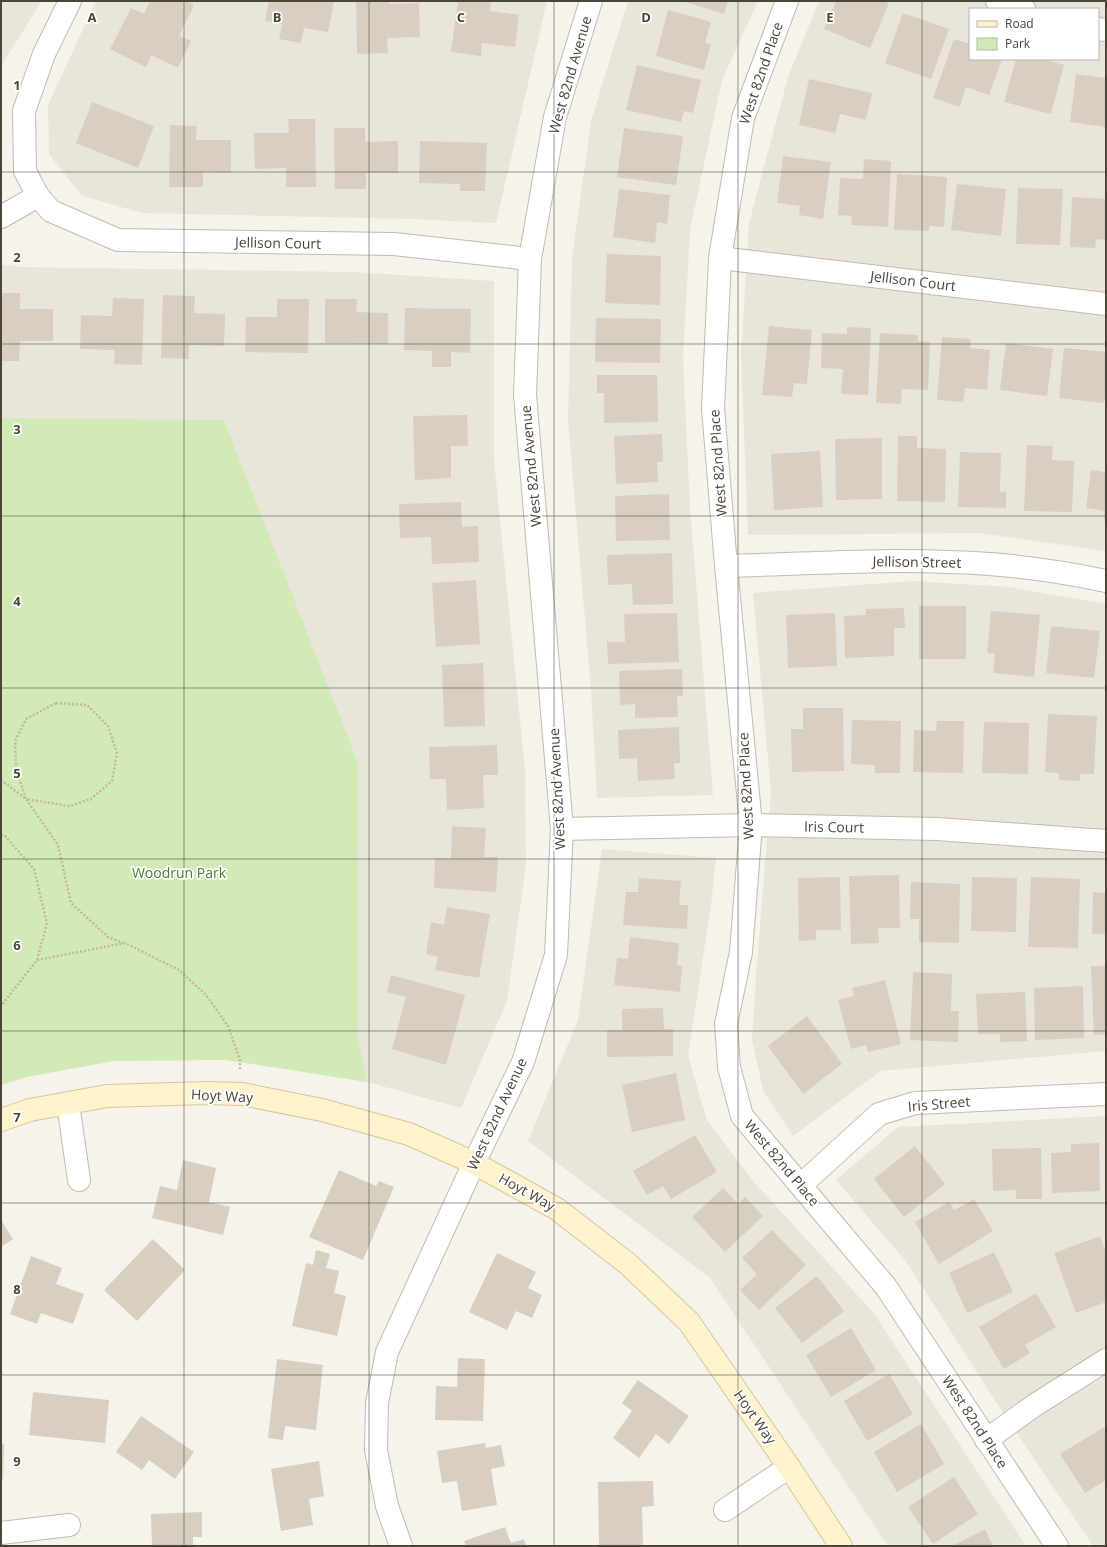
<svg xmlns="http://www.w3.org/2000/svg" width="1107" height="1547" viewBox="0 0 1107 1547" font-family="'Open Sans',sans-serif">
<style>
.residential{fill:#eae5da;fill-rule:evenodd}
.green{fill:#d2eab5}
.building{fill:#d8cfc1}
.lines{fill:none;stroke-linecap:round;stroke-linejoin:round}
.street-casing{stroke:#c2bbae;stroke-width:24}
.secondary-casing{stroke:#d6c79b;stroke-width:24}
.path{stroke:#c4b79f;stroke-width:2.5;stroke-dasharray:2 2;stroke-linecap:butt}
.street{stroke:#fff;stroke-width:22}
.secondary{stroke:#fff3cd;stroke-width:22}
.grid{fill:none;stroke:#4b4439;stroke-width:1;stroke-opacity:0.55}
.labels{text-anchor:middle;stroke-width:3.5;stroke-linejoin:round;paint-order:stroke}
.street-label{font-size:14px;fill:#4b4439;stroke:#fff}
.park-label{font-size:14px;fill:#4a7f2a;stroke:#fff}
.grid-label{font-size:13px;text-anchor:middle;font-weight:bold;fill:#4b4439;stroke:#fff;stroke-width:3.5;stroke-linejoin:round;paint-order:stroke}
</style>
<rect width="100%" height="100%" fill="#f6f3ec"/>
<g class="residential">
<path d="M1 1H42L1 66Z"/>
<path d="M96 1H547L496 223 410 219 142 213 82 196 49 154 48 105Z"/>
<path d="M628 1H758L722 80 690 230 683 359 690 507 713 795 597 798 591 690 568 421 572 258 591 121Z"/>
<path d="M819 1H1106V551L979 533 748 535 741 355 749 223 788 77ZM970 9H1098V59H970Z"/>
<path d="M1 264 18 267 353 272 494 281V460L525 771 526 864 507 1001 461 1108 367 1082 224 421 1 418Z"/>
<path d="M912 581 1009 587 1106 604V1051L881 1071 793 1136 763 1090 752 1040 756 975 771 792 753 593Z"/>
<path d="M602 849 716 858 711 905 688 1056 707 1120 753 1181 873 1312 1026 1546H888L710 1278 528 1141 578 1020Z"/>
<path d="M1106 1116V1546H1093L996 1402 905 1260 836 1180 898 1127Z"/>
</g>
<path class="green" d="M1 418 224 420 358 763V1039L367 1082 226 1060 114 1061 27 1077 1 1085Z"/>
<g class="building">
<path d="M150 1H187L194 5 179 36 191 41 178 68 151 55 146 67 110 49 131 8 144 14Z"/>
<path d="M269 1H334L328 32 304 28 301 43 279 39 282 24 265 21Z"/>
<path d="M356 1H389V4L419 3 420 37 387 38 388 53 357 54Z"/>
<path d="M458 1H491L490 11 519 15 515 47 482 43 481 56 451 52Z"/>
<path d="M682 1H728L724 14Z"/>
<path d="M836 1H883L889 3 870 48 824 29Z"/>
<path d="M668 10 711 22 705 43 711 44 704 70 656 56Z"/>
<path d="M903 13 949 29 931 79 885 63Z"/>
<path d="M954 39 970 44V59H1002L989 95 966 87 960 107 933 98Z"/>
<path d="M1016 59H1042L1064 65 1051 114 1004 102Z"/>
<path d="M637 65 701 80 693 113 684 111 681 122 626 110Z"/>
<path d="M1076 74 1106 78V127L1070 122Z"/>
<path d="M809 79 872 93 866 120 840 114 835 133 799 125Z"/>
<path d="M92 102 154 126 138 168 76 143Z"/>
<path d="M288 119H315L316 187H286V168L255 169 254 133H289Z"/>
<path d="M170 125 197 126 196 140H231V173L203 172V187H169Z"/>
<path d="M334 128H365V142L398 141V173H366V189H335Z"/>
<path d="M624 128 683 136 676 185 617 177Z"/>
<path d="M420 141 487 143 485 191H460V184L419 183Z"/>
<path d="M783 156 831 162 823 219 799 215 800 206 777 203Z"/>
<path d="M864 159 891 161 888 227 851 225 852 216 838 215 840 178 863 179Z"/>
<path d="M897 174 947 177 944 227 929 226V231L894 230Z"/>
<path d="M957 184 1006 189 1001 236 951 230Z"/>
<path d="M1018 188 1063 189 1060 245 1016 244Z"/>
<path d="M619 189 670 195 667 224 657 222 655 243 613 237Z"/>
<path d="M1072 197 1106 199V240L1096 239 1095 248 1070 247Z"/>
<path d="M607 254 661 256 660 305 605 303Z"/>
<path d="M1 293H20V309H53V341H20L19 361H1Z"/>
<path d="M163 295 195 296 194 313 225 314 224 346 189 345V359L161 358Z"/>
<path d="M113 298 144 299 142 365 114 364 115 350 80 349 81 315 112 316Z"/>
<path d="M277 299H309L308 353 245 352 246 317H277Z"/>
<path d="M325 299H357L356 312 388 313V344L325 343Z"/>
<path d="M405 308 471 309 470 353 451 352V367H432V351L404 350Z"/>
<path d="M596 318 661 319 660 363 595 362Z"/>
<path d="M769 326 812 330 807 384 794 383 792 397 762 395Z"/>
<path d="M847 327 871 328 868 395 841 394 843 369 821 368 822 333 847 334Z"/>
<path d="M880 333 918 335V341L930 342 928 390 902 389 901 404 876 403Z"/>
<path d="M942 337 971 339 970 348 990 350 987 390 965 388 963 402 937 400Z"/>
<path d="M1006 343 1053 349 1047 396 1000 390Z"/>
<path d="M1064 348 1106 352V389L1104 403 1059 398Z"/>
<path d="M597 375H657L658 422 604 423V393H597Z"/>
<path d="M467 415 468 446H451V478L415 480 413 416Z"/>
<path d="M662 434 663 462H657L658 482 616 484 614 436Z"/>
<path d="M898 436H917V448L946 449 945 502 897 501Z"/>
<path d="M882 438V499L836 500 835 439Z"/>
<path d="M1027 445 1053 446 1052 460 1074 461 1072 512 1024 511Z"/>
<path d="M820 451 823 507 774 510 771 454Z"/>
<path d="M960 452 1001 453 1000 492H1006V508L958 507Z"/>
<path d="M1091 470 1106 472V522L1103 521 1105 511 1086 508Z"/>
<path d="M669 494 670 540 616 541 615 496Z"/>
<path d="M461 502 462 527 478 526 479 562 432 564 431 537 400 538 399 504Z"/>
<path d="M672 553 673 604 633 605 632 584 608 585 607 555Z"/>
<path d="M476 580 480 644 436 647 432 583Z"/>
<rect x="919" y="606" width="47" height="53"/>
<path d="M904 608 905 628H894V656L845 658 844 616 866 615V609Z"/>
<path d="M991 611 1040 615 1034 677 993 673 995 654 987 653Z"/>
<path d="M677 613 679 662 608 664 607 642H625L624 614Z"/>
<path d="M835 613 837 666 788 668 786 615Z"/>
<path d="M1051 626 1100 631 1094 678 1046 673Z"/>
<path d="M483 663 485 726 444 727 442 665Z"/>
<path d="M682 669 683 696H677L678 717 635 718V704L620 705 619 671Z"/>
<path d="M803 708H843L844 771 792 772 791 729H803Z"/>
<path d="M1048 714 1097 716 1094 774H1080V781L1059 780V773L1045 772Z"/>
<path d="M852 720 901 721 900 773H875V765L851 764Z"/>
<path d="M937 721H964L963 773 913 772 914 730 936 731Z"/>
<path d="M984 722 1029 723 1028 774 982 773Z"/>
<path d="M679 727 680 763H674L675 779 638 781 637 758 619 759 618 730Z"/>
<path d="M497 745 498 775H483L484 808 447 810 446 779H430L429 747Z"/>
<path d="M452 826 486 828 484 857H498L496 892 434 888 435 858 451 859Z"/>
<path d="M899 875 900 928H878L879 943 851 944 849 876Z"/>
<path d="M840 877 841 930H816V940L799 941 798 878Z"/>
<path d="M972 877 1017 878 1016 932 971 931Z"/>
<path d="M1031 877 1080 879 1078 948 1028 947Z"/>
<path d="M639 878 681 881 679 905H688L687 929 623 925 626 892H638Z"/>
<path d="M911 882 960 884 959 943 919 942V919H910Z"/>
<path d="M1093 892 1106 893V934H1092Z"/>
<path d="M447 907 490 914 479 978 435 970 438 957 426 954 431 922 444 925Z"/>
<path d="M630 937 679 943 677 965 682 966 680 992 614 985 617 958 628 959Z"/>
<path d="M1091 966H1106V1034L1094 1035Z"/>
<path d="M913 972 952 974 951 1011H959L958 1042 910 1040Z"/>
<path d="M391 975 465 995 446 1065 392 1049 406 997 387 992Z"/>
<path d="M885 980 901 1044 868 1052 866 1045 851 1049 838 1000 854 996 852 988Z"/>
<path d="M1083 986 1084 1038 1035 1040 1034 988Z"/>
<path d="M1025 992 1027 1041 1000 1042V1034H978L976 994Z"/>
<path d="M663 1008 664 1029H673V1056L607 1057V1030H622V1009Z"/>
<path d="M807 1016 842 1064 803 1094 768 1046Z"/>
<path d="M676 1073 685 1120 632 1132 622 1085Z"/>
<path d="M695 1135 717 1172 671 1199 663 1186 647 1195 633 1171Z"/>
<path d="M1099 1143 1100 1191 1052 1193 1051 1153 1071 1152V1144Z"/>
<path d="M915 1146 945 1184 904 1217 874 1179Z"/>
<path d="M1041 1148 1042 1199H1016V1190L993 1191 992 1149Z"/>
<path d="M183 1160 216 1168 209 1202 230 1207 223 1235 152 1218 160 1186 177 1190Z"/>
<path d="M339 1170 376 1186 379 1181 394 1187 363 1260 309 1237Z"/>
<path d="M723 1188 738 1204 745 1197 763 1216 725 1252 692 1217Z"/>
<path d="M974 1199 993 1231 939 1264 915 1222 949 1202 954 1210Z"/>
<path d="M1 1220 13 1239 1 1247Z"/>
<path d="M772 1230 806 1265 759 1310 740 1290 757 1274 742 1258Z"/>
<path d="M1100 1236 1106 1253V1302L1076 1313 1054 1253Z"/>
<path d="M153 1239 185 1270 137 1321 104 1290Z"/>
<path d="M316 1250 330 1254 326 1268 339 1271 334 1293 346 1296 337 1336 292 1326 306 1263 313 1265Z"/>
<path d="M994 1252 1013 1292 967 1313 949 1273Z"/>
<path d="M497 1253 536 1272 528 1288 542 1295 532 1318 516 1311 507 1330 469 1312Z"/>
<path d="M31 1256 62 1268 56 1284 84 1294 73 1324 41 1313 37 1324 10 1314Z"/>
<path d="M817 1276 844 1311 802 1343 775 1308Z"/>
<path d="M1036 1293 1056 1327 1025 1345 1030 1353 1004 1369 979 1327Z"/>
<path d="M851 1328 876 1370 831 1397 806 1355Z"/>
<path d="M458 1358 485 1359 483 1421 435 1420 436 1386 457 1387Z"/>
<path d="M277 1359 323 1365 316 1430 285 1426 283 1440 268 1438Z"/>
<path d="M889 1374 913 1414 867 1441 844 1401Z"/>
<path d="M638 1380 689 1416 669 1444 656 1434 639 1458 613 1438 632 1411 622 1403Z"/>
<path d="M33 1392 109 1400 105 1443 29 1435Z"/>
<path d="M141 1416 194 1452 175 1479 149 1460 142 1470 116 1452Z"/>
<path d="M921 1424 944 1464 897 1492 874 1452Z"/>
<path d="M1106 1426V1480L1085 1493 1060 1454Z"/>
<path d="M485 1443 486 1448 501 1445 505 1466 491 1469 497 1505 462 1511 457 1481 442 1483 437 1451Z"/>
<path d="M1 1444H4L3 1479H1Z"/>
<path d="M319 1461 324 1496 309 1499 313 1525 281 1531 271 1469Z"/>
<path d="M954 1477 978 1514 933 1544 908 1507Z"/>
<path d="M653 1481 654 1506 642 1507 643 1545 599 1546 598 1482Z"/>
<path d="M202 1512V1537H193V1546H152L151 1514Z"/>
<path d="M505 1527 511 1543 524 1539 526 1546H466L464 1541Z"/>
<path d="M985 1529 993 1546H952Z"/>
</g>
<g class="lines">
<defs>
<g id="street">
<path d="M70 1 44 54 24 111 25 171 38 196 51 211 118 240 394 244 530 259"/>
<path d="M787 1 743 118 720 258 713 408 726 566 751 825 741 952 726 1024 729 1067 742 1116 886 1287 1057 1546"/>
<path d="M997 1 1024 9"/>
<path d="M1098 29 1106 30"/>
<path d="M1 217 38 196"/>
<path d="M720 258 1106 304"/>
<path d="M726 566C799 564 873 559 947 562 1000 563 1054 570 1106 581"/>
<path d="M562 829 751 825 937 829 1106 841"/>
<path d="M68 1104 79 1180"/>
<path d="M801 1185 879 1114 915 1103 1106 1094"/>
<path d="M986 1440 1035 1405 1106 1360"/>
<path d="M725 1510 789 1467"/>
<path d="M1 1533 69 1525"/>
<path d="M401 1546 387 1506 376 1450 377 1403 387 1352 474 1163 523 1062 556 955 562 829 525 395 530 259 555 117 591 1"/>
</g>
<path id="secondary" d="M1 1120 30 1110 107 1096 206 1093 242 1094 322 1110 409 1134 474 1163 557 1209 628 1264 689 1322 789 1467 841 1546"/>
</defs>
<use href="#street" class="street-casing"/>
<use href="#secondary" class="secondary-casing"/>
<g class="path">
<path d="M56 703 87 705 108 726 117 753 112 781 91 799 69 806 26 799 16 769 15 741 26 719Z"/>
<path d="M1 780 26 799 58 845 71 903 108 937 123 943"/>
<path d="M1 835H4L34 869 47 923 37 960 1 1006"/>
<path d="M37 960 125 943 179 970 206 995 228 1026 240 1060V1069"/>
</g>
<use href="#street" class="street"/>
<use href="#secondary" class="secondary"/>
</g>
<path class="grid" d="M184 1V1546M369 1V1546M554 1V1546M738 1V1546M922 1V1546M1 172H1106M1 344H1106M1 516H1106M1 688H1106M1 859H1106M1 1031H1106M1 1203H1106M1 1375H1106"/>
<g class="labels">
<g class="street-label">
<text transform="translate(761 73) rotate(-71)" y="5">West 82nd Place</text>
<text transform="translate(570 75) rotate(-74)" y="5">West 82nd Avenue</text>
<text transform="translate(278 243) rotate(1)" y="5">Jellison Court</text>
<text transform="translate(913 281) rotate(7)" y="5">Jellison Court</text>
<text transform="translate(718 463) rotate(-94)" y="5">West 82nd Place</text>
<text transform="translate(531 466) rotate(-95)" y="5">West 82nd Avenue</text>
<text transform="translate(917 562) rotate(1)" y="5">Jellison Street</text>
<text transform="translate(746 786) rotate(-93)" y="5">West 82nd Place</text>
<text transform="translate(557 789) rotate(-93)" y="5">West 82nd Avenue</text>
<text transform="translate(834 827) rotate(1)" y="5">Iris Court</text>
<text transform="translate(222 1096) rotate(3)" y="5">Hoyt Way</text>
<text transform="translate(939 1104) rotate(-5)" y="5">Iris Street</text>
<text transform="translate(497 1114) rotate(-65)" y="5">West 82nd Avenue</text>
<text transform="translate(782 1163) rotate(50)" y="5">West 82nd Place</text>
<text transform="translate(527 1192) rotate(29)" y="5">Hoyt Way</text>
<text transform="translate(755 1417) rotate(55)" y="5">Hoyt Way</text>
<text transform="translate(975 1422) rotate(57)" y="5">West 82nd Place</text>
</g>
<g class="park-label">
<text x="179" y="878">Woodrun Park</text>
</g>
</g>
<g class="grid-label">
<text x="92" y="22">A</text>
<text x="277" y="22">B</text>
<text x="461" y="22">C</text>
<text x="646" y="22">D</text>
<text x="830" y="22">E</text>
<text x="17" y="90">1</text>
<text x="17" y="262">2</text>
<text x="17" y="434">3</text>
<text x="17" y="606">4</text>
<text x="17" y="778">5</text>
<text x="17" y="950">6</text>
<text x="17" y="1122">7</text>
<text x="17" y="1294">8</text>
<text x="17" y="1466">9</text>
</g>
<rect width="1107" height="1547" fill="none" stroke="#4b4439" stroke-width="4"/>
<rect x="969" y="8" width="130" height="52" fill="#ffffff" stroke="#b7b4b0"/>
<rect x="977" y="21" width="20" height="6" fill="#fff3cd" stroke="#b7b4b0"/>
<text x="1005" y="28" font-size="12" fill="#4b4439">Road</text>
<rect x="977" y="38" width="20" height="12" fill="#d2eab5" stroke="#b7b4b0"/>
<text x="1005" y="48" font-size="12" fill="#4b4439">Park</text>
</svg>
